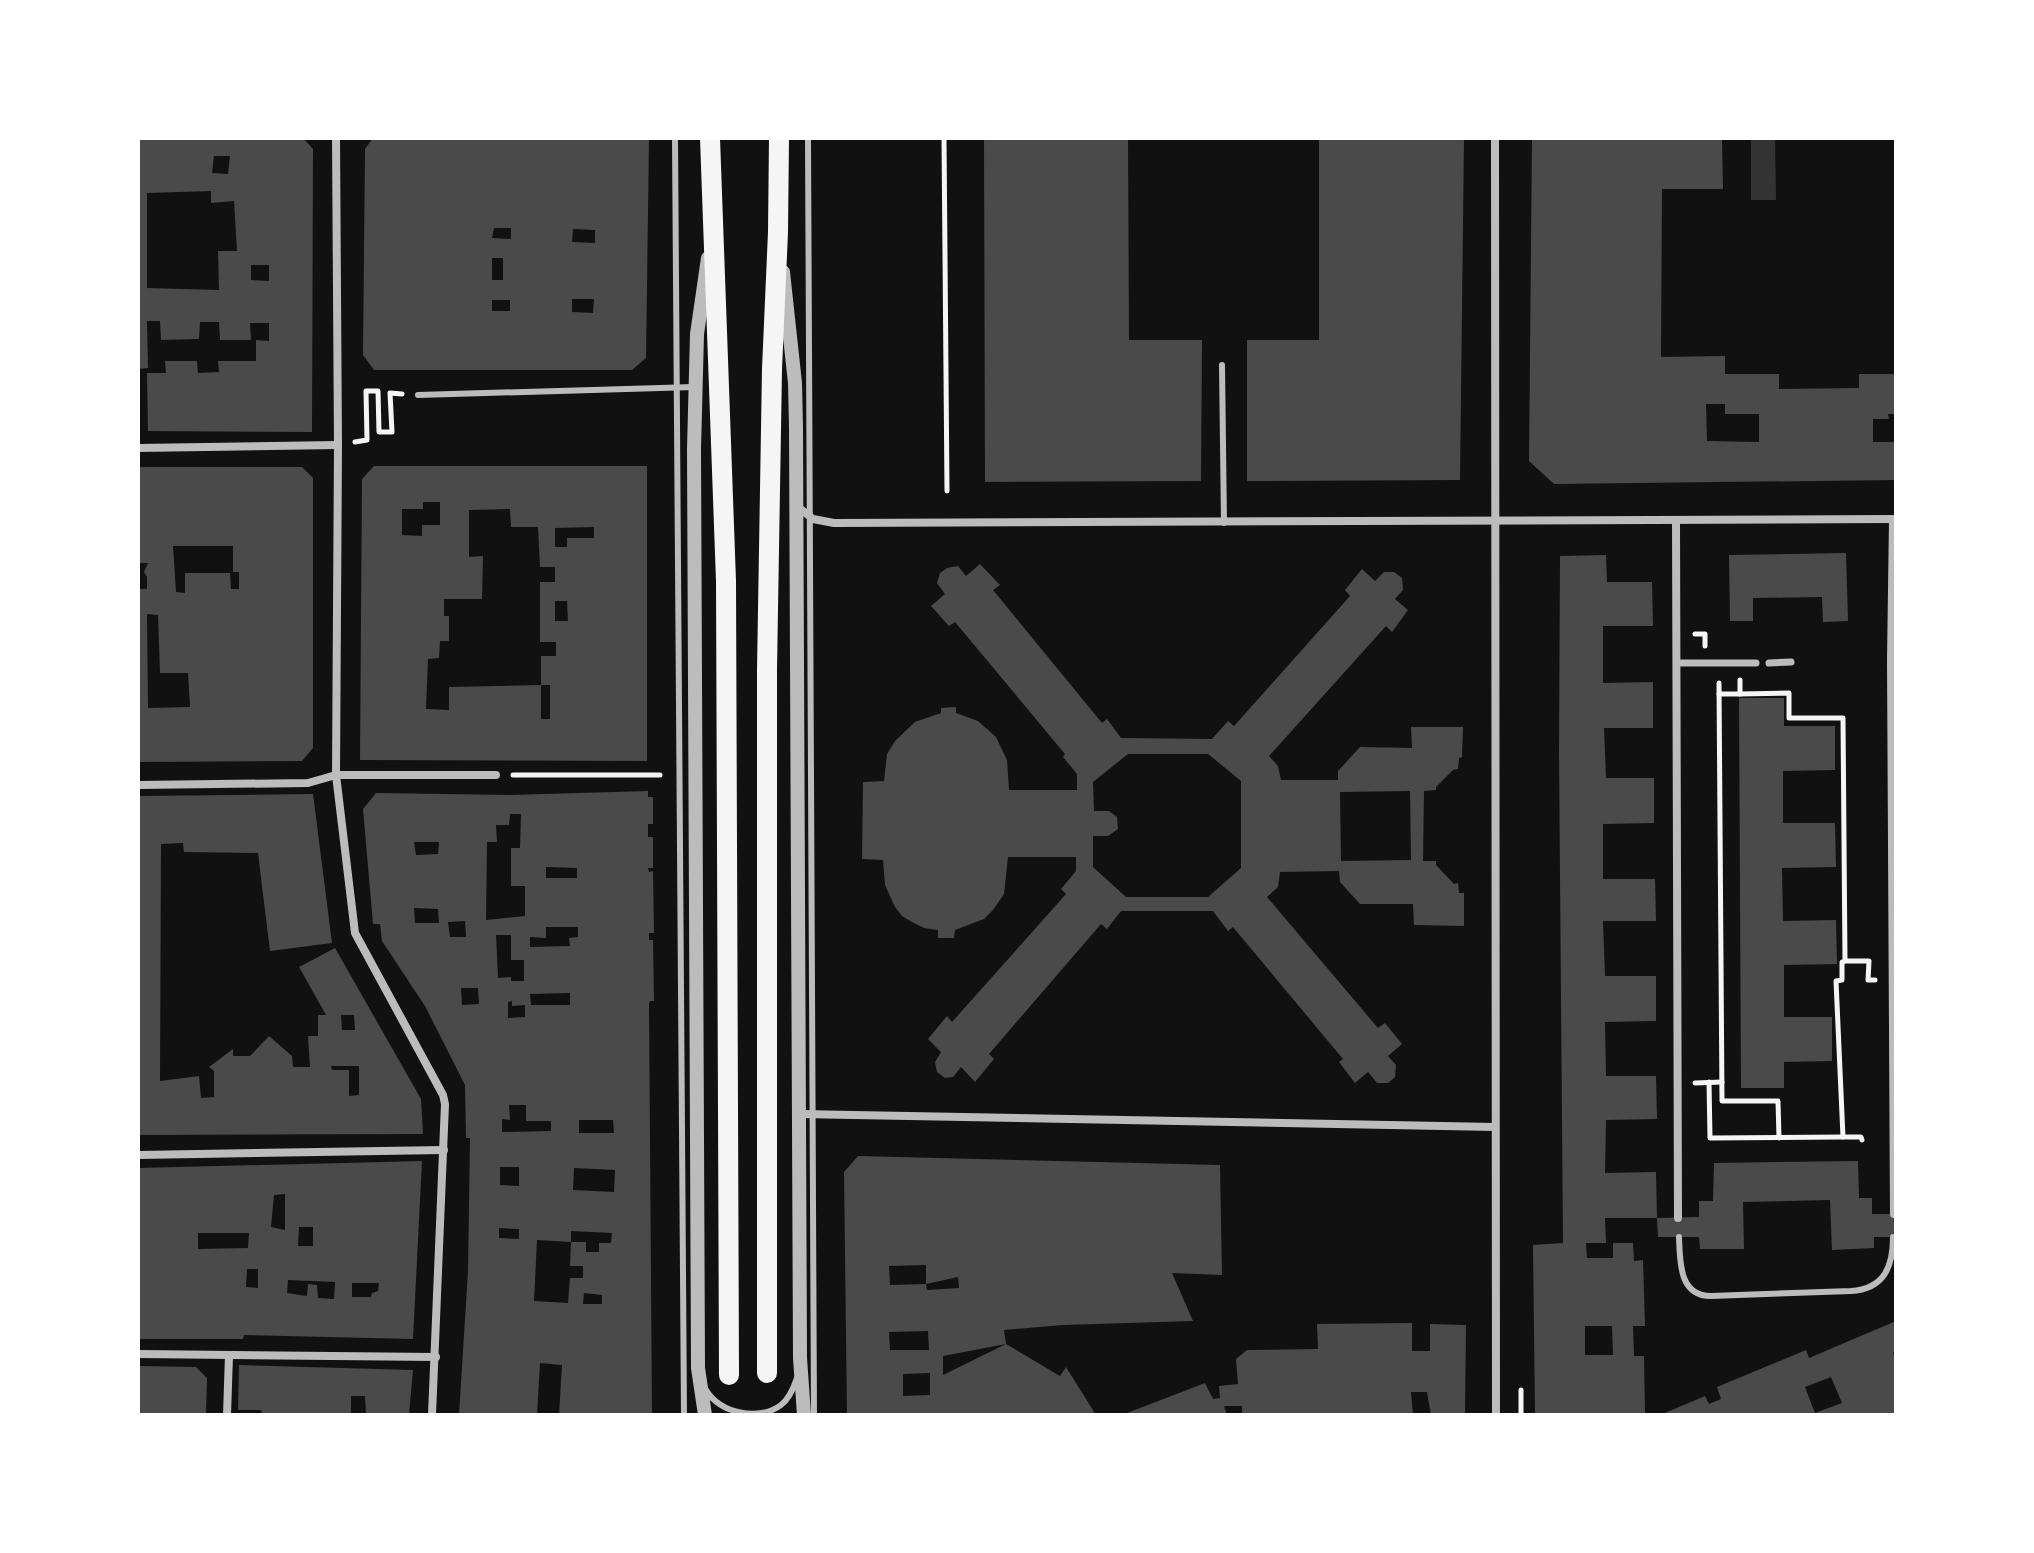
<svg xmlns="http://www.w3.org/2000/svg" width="2034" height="1553" viewBox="0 0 2034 1553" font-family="Barlow,sans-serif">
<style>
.water{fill:#333}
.building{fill:#4a4a4a;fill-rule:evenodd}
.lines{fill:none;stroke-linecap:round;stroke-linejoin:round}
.path{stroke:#f5f5f5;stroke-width:5}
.service{stroke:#bcbcbc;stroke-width:6}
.pedestrian{stroke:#bcbcbc;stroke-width:7}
.minor{stroke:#bcbcbc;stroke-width:8}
.tertiary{stroke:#bcbcbc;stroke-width:14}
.primary{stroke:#f5f5f5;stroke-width:20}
</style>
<rect width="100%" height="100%" fill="#111"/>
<path class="water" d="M1751 138H1775L1776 200H1751Z"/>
<g class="building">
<path d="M138 138H303L313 149 312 432 148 431 147 373H166L165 361H197L198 373 219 372 218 361H256V340L269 341V323H250L251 340H220L219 322H200L199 339 161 340 160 321H147L148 368 138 369ZM214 156H230L228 174 212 173ZM211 191V203L234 201 237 251H218L219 290 147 288V193ZM251 265H269V281L251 280Z"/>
<path d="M373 138H649L646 358 632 370H374L363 355 365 149ZM494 228H511V239L492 238ZM573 229 595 230V243L572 242ZM492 258H503V280H492ZM572 299H594L593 313 572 312ZM492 300H510V311H492Z"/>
<path d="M984 138H1128L1129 340H1202L1201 481 985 482Z"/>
<path d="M1319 138H1464L1460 480 1247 481V340H1319Z"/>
<path d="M1532 138H1722L1723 189H1662L1661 357 1725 356V374H1779V389L1859 388V374H1896V414H1888L1889 419H1873V442H1896V480L1554 484 1529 461ZM1706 404H1725V414H1759V442L1707 441Z"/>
<path d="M374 466H647V761L360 760 362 479ZM423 502H440V525H422V536L402 535V509H423ZM510 509 511 527H538L540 567H555V582H540V642H556V656H541V685H550V719H541V685L449 687V710L426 709 428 659 439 658 440 641H449V616H444V599H482L483 556 469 557V510ZM594 527V538H567V547H555V528ZM555 601H567L568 621H555Z"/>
<path d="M138 467H302L313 478V748L302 761 138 762V589H147V577L144 572 148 563H138ZM173 546H233V572H239V589H231L230 573H185V593L176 592ZM147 614 158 615 160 673H188L190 707 148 708Z"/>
<path d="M1846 553 1848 621 1823 622 1822 597 1753 598V621H1730L1729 555Z"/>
<path d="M1606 555 1607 582H1652L1653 626H1603V683L1653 682V728H1604L1606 778H1654V823L1603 824V879H1655L1656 921H1603L1605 976H1656V1021L1605 1022 1606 1076H1656L1657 1119 1606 1120 1605 1173 1656 1172 1657 1218H1605L1606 1243H1586L1587 1258H1613V1243H1633L1634 1261 1643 1260 1645 1326H1633L1634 1356H1644L1645 1413 1535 1415 1533 1245 1563 1243 1559 751 1560 556ZM1585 1326H1612L1613 1355H1585Z"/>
<path d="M980 564 1000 585 993 590 1102 723 1107 719 1121 738 1212 739 1228 721 1234 726 1350 596 1345 590 1362 569 1375 581 1384 572H1394L1402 578 1403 590 1395 599 1408 610 1392 632 1386 626 1269 756 1278 766 1281 780H1338V771L1360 747 1412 748 1411 727H1463L1462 757 1459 758 1458 769 1453 770 1436 787V790L1424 791 1423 861H1436V865L1454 884 1458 883 1459 893H1464V926L1414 925 1413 904H1360L1340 882 1339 871 1280 872 1278 887 1267 897 1378 1028 1385 1023 1402 1044 1388 1056 1396 1065 1395 1077 1388 1083H1377L1368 1072 1355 1083 1339 1062 1343 1059 1233 927 1228 931 1213 911H1121L1107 929 1101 924 989 1054 994 1059 975 1082 961 1067 953 1077 945 1078 937 1072 935 1062 941 1052 928 1039 947 1016 952 1022 1066 894 1061 889 1076 871V857H1008L1004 894 993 910 984 919 955 930 954 938H938V930L924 928 912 922 902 916 895 907 885 885 883 860 862 859 863 782 884 781 887 754 895 741 915 722 941 713V708L956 707V713L978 721 996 737 1007 760 1009 790H1077V774L1063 757 1065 754 955 622 949 626 931 606 945 594 937 583 940 573 947 568 958 566 966 576ZM1128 754H1208L1241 781V868L1208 897H1126L1093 867V836H1108L1118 829 1117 817 1109 811H1094L1093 782ZM1410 791 1411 860 1341 861 1340 792Z"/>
<path d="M1739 698H1784V726H1835V770L1783 771V823H1835L1836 867 1782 868 1783 921 1836 920 1837 964 1784 965V1017H1832V1061L1784 1062V1088H1741Z"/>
<path d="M648 791V797H653V824H648V837H653V868H648L649 872 653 871 654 933H649V940H653L654 1001H650L649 1004 652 1415H559L562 1365 540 1363 537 1415H459L468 1271 470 1138H466L465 1085 425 1006 382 941 380 924H373L363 809 376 793 510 795ZM510 814H521L520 848H511V886H525V916L486 920 487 842H497L496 825H509ZM414 842H439L438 854 416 855ZM546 867 577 868V878H546ZM414 908 438 909 439 923H415ZM465 921 466 937H450L448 922ZM546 927H578V937L569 938 570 946 530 947V937L546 938ZM496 935H511V960H524V981H511V977L498 978ZM461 988H478L479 1004 462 1005ZM570 993V1005H531L530 994ZM512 1001V1006L525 1005V1017L508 1018V1002ZM509 1105H526V1121H551V1131L502 1132V1119L510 1120ZM579 1120H613L614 1133H579ZM500 1167H519V1186L500 1185ZM574 1168 615 1170 614 1192 573 1190ZM499 1228 519 1229V1239L499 1238ZM571 1231 612 1233 611 1243H599V1252H586V1242H571L570 1266H583V1278H570L568 1303 534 1301 537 1240 571 1242ZM584 1293 602 1295V1304H583Z"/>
<path d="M313 794 332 943 270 951 258 853 184 852 183 843 161 844 160 1081 199 1076 201 1098 214 1097V1071L209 1067 233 1049V1056H250L269 1036 292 1056 293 1067H310L308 1036H318V1015H326L299 967 335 948 421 1099 423 1134 138 1135V796ZM341 1015H354L355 1030H342ZM331 1066H359V1095L349 1096V1070H332Z"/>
<path d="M858 1156 1220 1165 1222 1275 1172 1273 1193 1321 1063 1325 1004 1330 1006 1344 943 1356V1375L1006 1344 1060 1376 1066 1367 1096 1415H847L844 1172ZM926 1265V1284L890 1285 889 1266ZM958 1277 959 1288 927 1290 926 1284ZM928 1331 929 1350H890L889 1332ZM930 1373V1395L903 1396V1374Z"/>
<path d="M422 1161 413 1339 244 1335 243 1339H138V1168ZM285 1194V1230L271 1227 274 1195ZM299 1227H313V1246H298ZM198 1233H249L248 1248 198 1249ZM247 1269H258V1288L246 1287ZM288 1280 335 1282 334 1299 318 1298 317 1285 308 1284 307 1296 287 1293ZM352 1283H379L378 1291 372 1293 371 1297H352Z"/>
<path d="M1858 1161 1859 1198H1872V1214H1896V1237H1874V1248L1832 1250 1830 1200 1743 1202 1744 1249H1700L1699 1237H1658L1657 1218 1699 1217V1201H1713L1714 1163Z"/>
<path d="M1896 1321V1351L1893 1353 1896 1359V1415H1660L1705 1396 1709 1404 1721 1399 1717 1387 1806 1350 1809 1358ZM1831 1377 1842 1403 1815 1413 1805 1387Z"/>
<path d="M1412 1323V1351H1430V1324L1466 1325 1465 1415H1431L1427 1392H1411L1413 1415H1242V1406H1224L1227 1415H1122L1205 1383 1213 1399 1220 1398 1219 1386 1238 1384 1236 1359 1247 1350 1318 1349 1317 1324Z"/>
<path d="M239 1365 413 1370 409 1415H366L365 1396H351V1413L262 1415 261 1410H238Z"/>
<path d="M138 1366 196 1367 207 1378 206 1415H138Z"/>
</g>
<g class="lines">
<g class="path">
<path d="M944 138 947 491"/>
<path d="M355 442 367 440 366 391H378L379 432H392L390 393 402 394"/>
<path d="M1695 634H1705V646"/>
<path d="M1740 680V694L1789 693V718H1843L1845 961 1842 962V980L1836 981 1843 1137H1861L1862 1140"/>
<path d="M1719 683 1722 1101H1778L1779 1138"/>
<path d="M1719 694H1740"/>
<path d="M513 775H660"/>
<path d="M1845 961H1869L1868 980H1875"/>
<path d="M1709 1082 1710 1138 1843 1137"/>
<path d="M1695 1083 1722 1082"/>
<path d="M1521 1390V1415"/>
</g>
<g class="service">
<path d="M675 138 684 1415"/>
<path d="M808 138 814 1415"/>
<path d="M1222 365 1224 523"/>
<path d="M418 395 694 387"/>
<path d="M1679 1237C1680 1262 1679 1296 1711 1296L1851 1291C1884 1289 1893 1267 1893 1237"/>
<path d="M706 1390C719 1413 759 1422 781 1405 789 1399 794 1387 797 1378"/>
</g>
<g class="pedestrian">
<path d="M1677 663H1756"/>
<path d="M1769 663 1791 662"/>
</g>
<g class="minor">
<path d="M336 138 338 445 336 775 355 933 443 1095 445 1104 432 1415"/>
<path d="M1495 138 1496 1415"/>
<path d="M138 448 338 445"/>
<path d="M798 507 813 519 834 523 1896 519"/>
<path d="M1893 519 1891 660 1894 1214"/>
<path d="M1676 521 1678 1218"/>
<path d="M138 785 308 783 336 775H496"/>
<path d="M799 1114 1495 1127"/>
<path d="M138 1155 444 1150"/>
<path d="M138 1354 436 1357"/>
<path d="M227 1415 229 1355"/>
</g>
<g class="tertiary">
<path d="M783 272 795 383 796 428 800 1358 804 1415"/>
<path d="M705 1415 698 1368 694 449 697 334 708 258"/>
</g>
<g class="primary">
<path d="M710 138 726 581 729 1375"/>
<path d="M767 1373V670L772 369 778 232 779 138"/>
</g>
</g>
<rect width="2034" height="1553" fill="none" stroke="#ffffff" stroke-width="280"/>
</svg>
